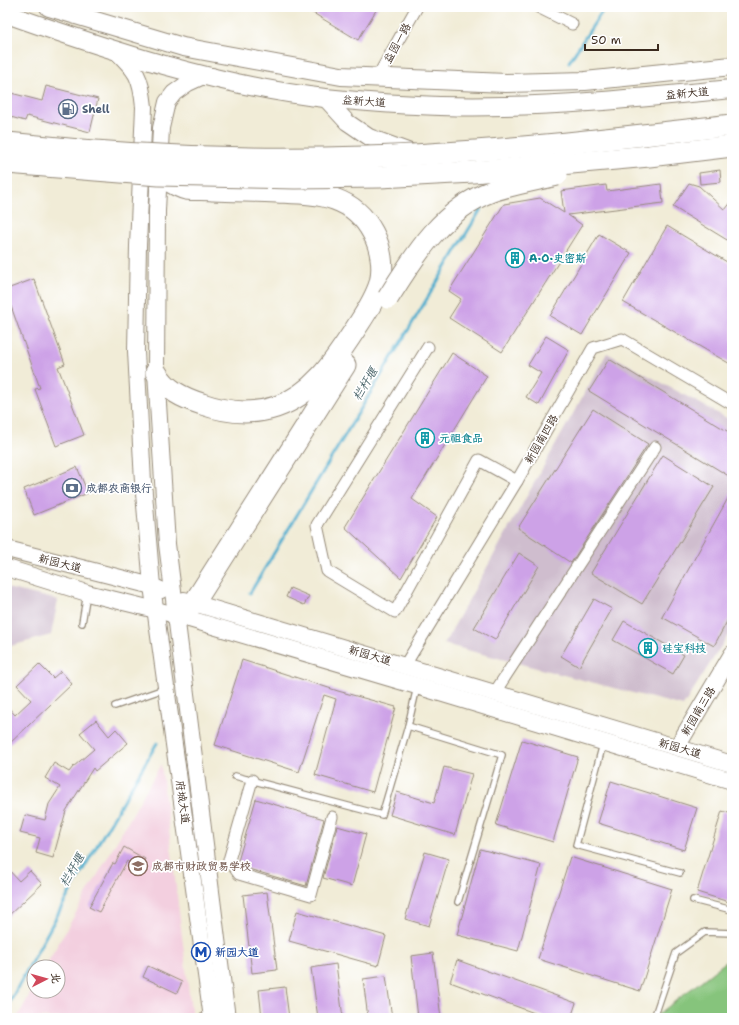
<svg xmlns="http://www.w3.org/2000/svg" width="739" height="1025" viewBox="0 0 739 1025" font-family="'Shantell Sans','LXGW WenKai TC',sans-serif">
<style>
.built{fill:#f3cfdf}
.industrial{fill:#cfbdce}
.green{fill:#86c47b;stroke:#60774c}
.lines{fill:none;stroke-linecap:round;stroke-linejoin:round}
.stream{stroke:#50aece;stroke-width:3}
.building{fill:#cda2e7}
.lane-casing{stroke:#968b7a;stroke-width:8}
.street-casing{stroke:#968b7a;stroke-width:13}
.secondary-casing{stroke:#968b7a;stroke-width:18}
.primary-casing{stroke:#968b7a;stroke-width:20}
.highway-casing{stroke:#968b7a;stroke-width:23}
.lane{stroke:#fff;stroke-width:5.5}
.street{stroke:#fff;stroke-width:11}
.secondary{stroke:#fff;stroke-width:16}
.primary{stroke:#fff;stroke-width:18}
.highway{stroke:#fff;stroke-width:21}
.highway-bridge-casing{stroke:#968b7a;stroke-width:23;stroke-linecap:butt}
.highway-bridge{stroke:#fff;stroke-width:21}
.labels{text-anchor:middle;stroke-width:3.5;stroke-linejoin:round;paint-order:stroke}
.street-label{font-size:11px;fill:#3b2a1e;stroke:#fff}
.service-label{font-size:11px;font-weight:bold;fill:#4e5e75;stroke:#fff;text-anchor:start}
.culture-label{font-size:11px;font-weight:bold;fill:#0d838f;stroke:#fff;text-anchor:start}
.education-label{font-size:11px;font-weight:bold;fill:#785e54;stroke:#fff;text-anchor:start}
.transit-label{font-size:11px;font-weight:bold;fill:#164399;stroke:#fff;text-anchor:start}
.water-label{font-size:12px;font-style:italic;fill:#435f64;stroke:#fff}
</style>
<rect width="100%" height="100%" fill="#fff"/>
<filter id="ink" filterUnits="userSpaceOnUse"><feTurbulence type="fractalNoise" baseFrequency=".025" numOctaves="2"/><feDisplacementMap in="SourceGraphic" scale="8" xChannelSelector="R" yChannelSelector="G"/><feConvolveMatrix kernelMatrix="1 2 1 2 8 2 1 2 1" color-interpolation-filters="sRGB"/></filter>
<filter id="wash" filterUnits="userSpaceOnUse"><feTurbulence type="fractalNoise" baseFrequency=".012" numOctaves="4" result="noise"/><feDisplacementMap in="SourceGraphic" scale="16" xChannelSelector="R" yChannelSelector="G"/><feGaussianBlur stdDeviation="0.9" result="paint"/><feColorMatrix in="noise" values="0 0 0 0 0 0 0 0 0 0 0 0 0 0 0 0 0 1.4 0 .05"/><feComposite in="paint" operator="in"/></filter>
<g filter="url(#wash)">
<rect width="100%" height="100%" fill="#f1ecd7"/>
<path class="built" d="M161 764 192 1018H17L34 987V991H58V967H45Z"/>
<g class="industrial">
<path d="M607 353 732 421V629L683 706 444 644Z"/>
<path d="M7 588 58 600 51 635 7 647Z"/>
</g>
<path class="green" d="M732 957V1018H656L655 1017Z"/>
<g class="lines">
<g class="stream">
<path d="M569 62 605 7"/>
<path d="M250 593 484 204"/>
<path d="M7 1007 71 890 157 743"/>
</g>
</g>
<g id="blocks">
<g class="building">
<path d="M303 7H378L358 40Z"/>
<path d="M46 86 98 99 90 132 27 116 25 121 7 116V92L42 101Z"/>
<path d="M720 170 721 182 700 184 699 173Z"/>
<path d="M689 183 699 186 725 210 732 201V243L673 207Z"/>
<path d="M661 184 663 203 568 215 582 225 502 352 449 318 461 299 449 291 504 204 540 198 564 213 561 191 606 185 607 191Z"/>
<path d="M667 226 732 265V365L623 302Z"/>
<path d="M599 234 631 253 582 335 550 316Z"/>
<path d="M34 279 65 364 58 367 84 435 56 446 35 389 40 388 7 295V289Z"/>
<path d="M546 336 569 350 539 405 526 397 541 373 528 365Z"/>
<path d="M452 353 487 376 412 499 437 517 401 578 345 527Z"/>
<path d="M609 359 732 434V478L589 391Z"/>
<path d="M593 409 648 444 571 563 518 528Z"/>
<path d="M663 455 714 487 642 604 591 573Z"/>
<path d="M77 467 88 493 34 515 24 489Z"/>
<path d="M732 491V612L714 646 662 617Z"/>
<path d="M519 553 539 566 495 640 474 628Z"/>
<path d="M290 588 309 596 304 605 286 597Z"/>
<path d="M594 599 612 609 579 667 561 656Z"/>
<path d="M624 621 684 655 673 674 613 640Z"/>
<path d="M242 660 338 691 396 707 373 792 315 775 336 699 324 695 299 772 215 745Z"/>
<path d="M39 664 53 678 61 671 72 684 7 746V706L15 715 31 700 17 685Z"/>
<path d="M96 720 109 736 116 729 128 743 95 771 93 768 66 811 53 858 36 853 40 838 20 833 25 815 45 820 49 804 60 787 45 778 54 763 69 772 73 767 94 749 80 733Z"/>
<path d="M522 740 578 757 553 842 496 825Z"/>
<path d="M444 767 472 774 455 835 390 815 397 792 434 803Z"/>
<path d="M611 781 697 808 684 850 598 823Z"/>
<path d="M256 799 324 819 306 886 242 867 238 861Z"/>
<path d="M722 811 732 814V903L697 892Z"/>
<path d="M337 826 366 834 352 886 323 878Z"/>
<path d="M124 847 145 859 140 869 127 861 99 912 89 907 113 863 115 864Z"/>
<path d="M480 849 541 865 518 951 457 935Z"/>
<path d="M425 852 449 859 429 926 405 919Z"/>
<path d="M570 857 672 889 640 991 538 959Z"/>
<path d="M7 868 19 881 30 871 42 884 7 917Z"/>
<path d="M267 892 277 970 252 973 243 895Z"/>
<path d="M297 911 386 936 378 966 289 941Z"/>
<path d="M433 953 441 1018H418L411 956Z"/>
<path d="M457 960 576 1003 571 1018H548L450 982Z"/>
<path d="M336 964 343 1018H318L311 968Z"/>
<path d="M148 966 182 982 177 993 143 977Z"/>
<path d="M386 976 392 1018H368L363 979Z"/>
<path d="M285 987 289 1018H262L259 990Z"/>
</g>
</g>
</g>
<g filter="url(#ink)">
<use href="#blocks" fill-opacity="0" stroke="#968b7a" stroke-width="1"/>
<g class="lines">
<defs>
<g id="lane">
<path d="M82 623 87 593"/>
<path d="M115 706 164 689"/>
<path d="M408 726 502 755 458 902"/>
<path d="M603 744 576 845 680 873"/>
<path d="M235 776 382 815 408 726 417 687"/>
<path d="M693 900 732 910"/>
<path d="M199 1018 210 1016"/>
<path d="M654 1018 676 953 705 932 732 933"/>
</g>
<g id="street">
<path d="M538 7 572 24"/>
<path d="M377 78 417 7"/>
<path d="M428 347 317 525 327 571 395 612 479 460 517 481"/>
<path d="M405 665 517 481 593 348 622 339 732 404"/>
<path d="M495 692 655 447"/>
<path d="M252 780 229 860 239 874 311 895 332 817"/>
</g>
<g id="secondary">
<path d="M115 50C137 71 141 77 144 107L138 246 136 351 143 482 152 586 212 1018"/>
<path d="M212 76 201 77 188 83 174 93 167 102 161 128 157 211 156 372 167 544 227 1018"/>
<path d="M325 98 347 122 369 137 413 153"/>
<path d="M7 549 152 586 161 590"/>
<path d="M7 568 87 593 176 615 417 686 732 781"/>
<path d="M184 600 732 764"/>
<path d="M677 747 732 654"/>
</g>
<g id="primary">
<path d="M49 7 183 47 341 76 506 83 585 81 732 66"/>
<path d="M7 14C109 50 218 86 325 98 384 104 444 108 503 106 579 105 656 96 732 89"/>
</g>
<g id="highway">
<path d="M156 372C166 390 183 398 202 404 225 412 252 415 276 407 314 394 335 360 356 328 365 314 375 300 380 283 384 267 381 248 373 233 352 193 316 194 277 192 256 191 234 191 213 190 205 189 195 190 186 189 177 187 167 180 159 175"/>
<path d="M176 615 194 603 345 365"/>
</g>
</defs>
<use href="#lane" class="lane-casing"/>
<use href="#street" class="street-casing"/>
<use href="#secondary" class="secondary-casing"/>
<use href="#primary" class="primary-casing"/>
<use href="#highway" class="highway-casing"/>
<use href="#lane" class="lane"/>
<use href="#street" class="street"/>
<use href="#secondary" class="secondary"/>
<use href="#primary" class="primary"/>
<use href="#highway" class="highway"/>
<defs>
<g id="highway-bridge">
<path d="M7 143C125 156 246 161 365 157 487 153 610 139 732 125"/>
<path d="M7 163 159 175 295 178 380 177 473 172 649 156 732 146"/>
<path d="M388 298C415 255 442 210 492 191 513 184 535 180 557 175"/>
</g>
</defs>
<use href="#highway-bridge" class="highway-bridge-casing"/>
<use href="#highway-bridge" class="highway-bridge"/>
</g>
</g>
<defs>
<symbol id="fuel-ring" viewBox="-11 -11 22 22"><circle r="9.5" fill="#fff" stroke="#5c6f8a" stroke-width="1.5"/><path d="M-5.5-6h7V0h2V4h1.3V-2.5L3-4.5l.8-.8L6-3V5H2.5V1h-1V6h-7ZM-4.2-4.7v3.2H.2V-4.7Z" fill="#5c6f8a"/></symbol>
<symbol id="building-ring" viewBox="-11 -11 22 22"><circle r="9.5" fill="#fff" stroke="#0f9aa8" stroke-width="1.5"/><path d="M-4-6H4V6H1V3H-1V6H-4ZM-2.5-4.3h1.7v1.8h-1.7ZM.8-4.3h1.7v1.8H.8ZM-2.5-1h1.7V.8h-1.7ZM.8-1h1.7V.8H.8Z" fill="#0f9aa8"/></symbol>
<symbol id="bank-ring" viewBox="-11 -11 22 22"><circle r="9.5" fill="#fff" stroke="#5c6f8a" stroke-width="1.5"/><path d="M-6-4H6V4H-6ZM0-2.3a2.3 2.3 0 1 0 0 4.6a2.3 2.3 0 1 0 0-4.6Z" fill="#5c6f8a"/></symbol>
<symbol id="school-ring" viewBox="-11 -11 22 22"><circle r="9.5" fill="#fff" stroke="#8d6e63" stroke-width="1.5"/><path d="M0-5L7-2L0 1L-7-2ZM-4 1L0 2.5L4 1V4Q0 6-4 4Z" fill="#8d6e63"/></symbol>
<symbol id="metro-ring" viewBox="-11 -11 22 22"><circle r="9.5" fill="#fff" stroke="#1a4fb4" stroke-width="1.5"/><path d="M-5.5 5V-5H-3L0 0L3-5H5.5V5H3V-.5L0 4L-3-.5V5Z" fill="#1a4fb4"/></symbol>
</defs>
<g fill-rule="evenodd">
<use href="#fuel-ring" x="57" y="98" width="22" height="22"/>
<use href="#building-ring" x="504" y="247" width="22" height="22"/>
<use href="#building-ring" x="414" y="427" width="22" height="22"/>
<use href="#bank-ring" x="61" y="477" width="22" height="22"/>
<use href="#building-ring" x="637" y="637" width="22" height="22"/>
<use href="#school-ring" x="127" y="855" width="22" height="22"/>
<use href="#metro-ring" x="190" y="941" width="22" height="22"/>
</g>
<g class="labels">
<g class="street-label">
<text transform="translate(397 43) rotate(-61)" y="4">益园一路</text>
<text transform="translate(687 93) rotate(-5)" y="4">益新大道</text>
<text transform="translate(364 101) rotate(4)" y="4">益新大道</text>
<text transform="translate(541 439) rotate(-60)" y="4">新园南四路</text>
<text transform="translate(60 563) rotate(14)" y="4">新园大道</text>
<text transform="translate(370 655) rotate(16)" y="4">新园大道</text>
<text transform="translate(698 711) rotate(-59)" y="4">新园南三路</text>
<text transform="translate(680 748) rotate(16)" y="4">新园大道</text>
<text transform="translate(183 802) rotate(82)" y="4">府城大道</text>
</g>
<g class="service-label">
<text x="82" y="113">Shell</text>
<text x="86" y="492">成都农商银行</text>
</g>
<g class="culture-label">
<text x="529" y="262">A·O·史密斯</text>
<text x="439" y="442">元祖食品</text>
<text x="662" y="652">硅宝科技</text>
</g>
<g class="education-label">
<text x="152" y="870">成都市财政贸易学校</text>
</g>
<g class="transit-label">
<text x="215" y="956">新园大道</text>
</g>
<g class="water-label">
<text transform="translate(365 384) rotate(-59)" y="4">栏杆堰</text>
<text transform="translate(72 870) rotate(-60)" y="4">栏杆堰</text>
</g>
</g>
<rect width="739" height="1025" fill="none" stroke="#fff" stroke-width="24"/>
<g transform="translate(46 979) rotate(84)"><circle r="19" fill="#ffffff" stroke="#b1aaa5"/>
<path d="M0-3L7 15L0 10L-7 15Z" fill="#d1495b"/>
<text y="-6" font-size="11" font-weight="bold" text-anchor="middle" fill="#3b2a1e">北</text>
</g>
<path d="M585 44v6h73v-6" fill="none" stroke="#3b2a1e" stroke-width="2"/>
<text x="591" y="44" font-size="12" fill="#3b2a1e" stroke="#ffffff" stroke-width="3" paint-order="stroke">50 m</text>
</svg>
